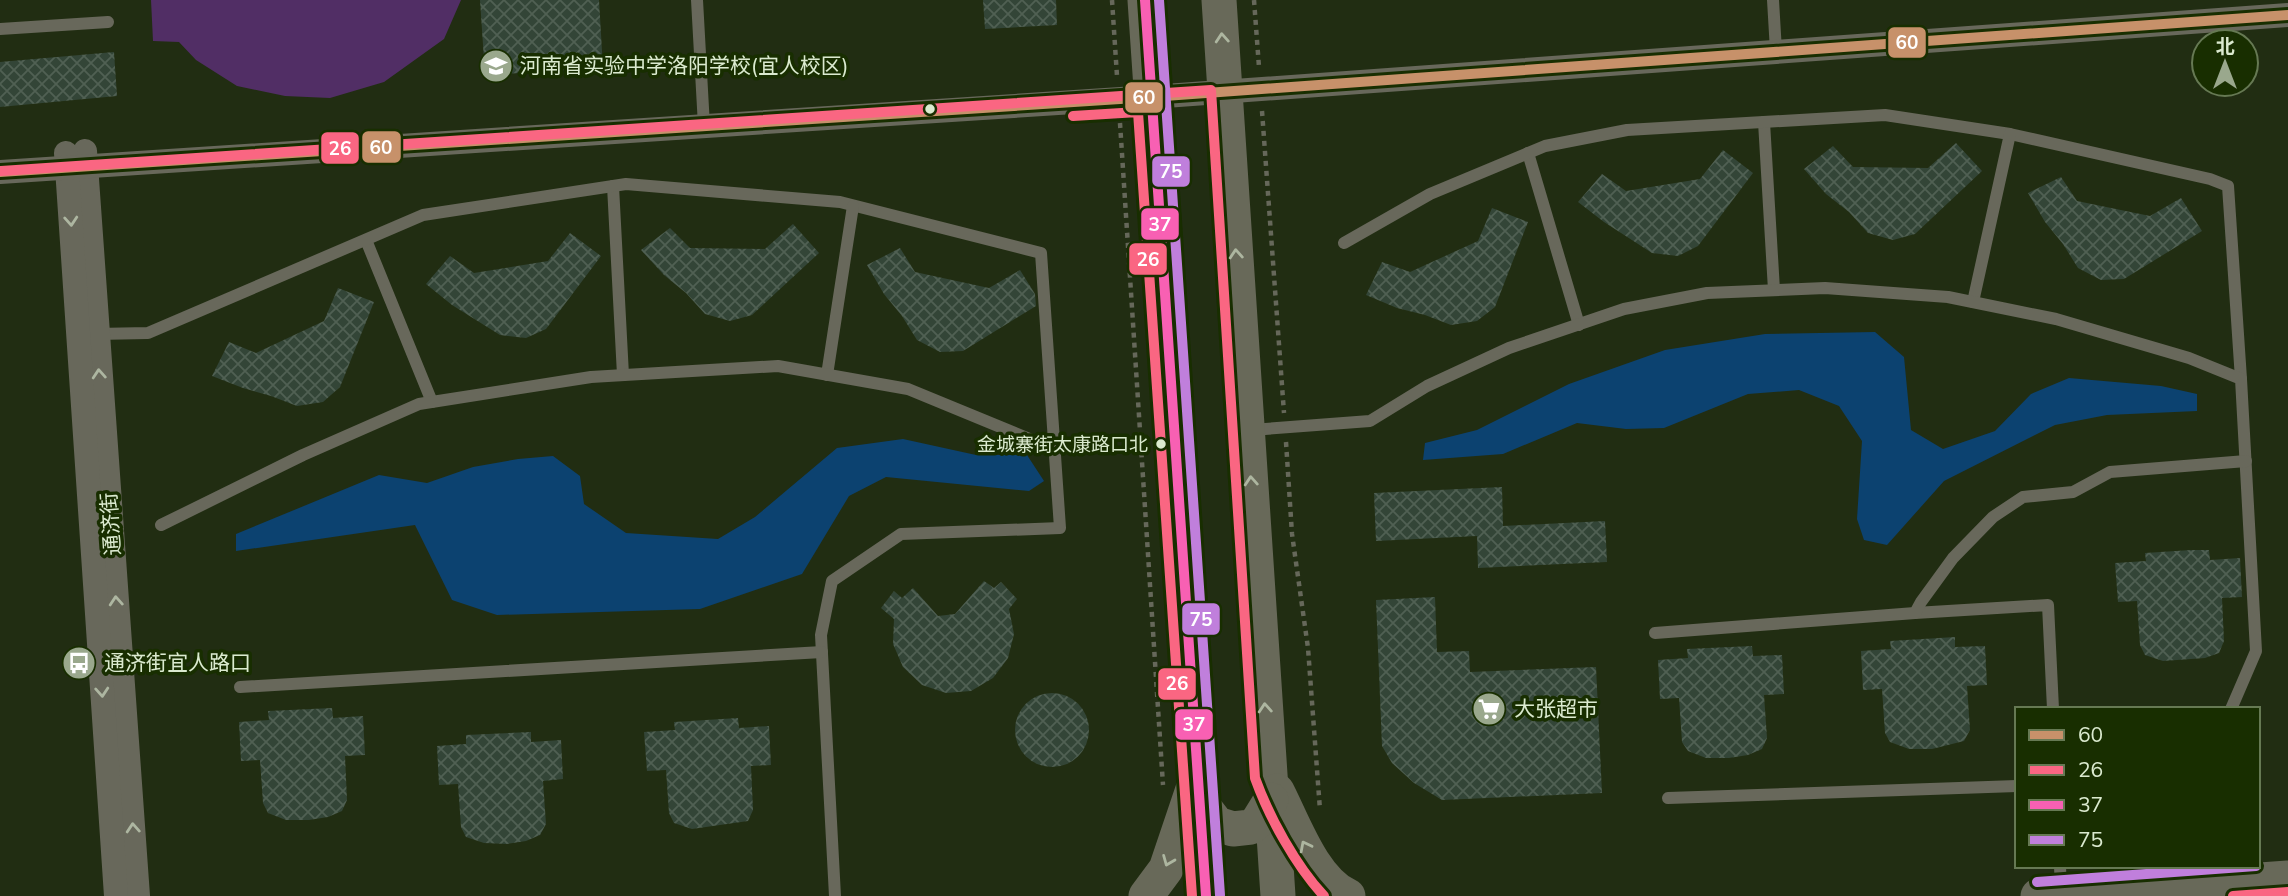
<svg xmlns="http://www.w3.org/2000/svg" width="2288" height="896" viewBox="0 0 2288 896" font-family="Mulish,'Noto Sans SC',sans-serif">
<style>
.grass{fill:#512e65}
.water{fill:#0c4270}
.building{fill:url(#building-cross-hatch)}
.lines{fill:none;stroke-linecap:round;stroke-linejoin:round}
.path{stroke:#66685a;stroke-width:4.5;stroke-dasharray:5 5;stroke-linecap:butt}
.lane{stroke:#68685b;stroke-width:12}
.street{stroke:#68685b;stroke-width:24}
.secondary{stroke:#686959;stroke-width:35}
.bus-1-casing{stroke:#182e00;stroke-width:16}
.bus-2-casing{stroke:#182e00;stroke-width:16}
.bus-3-casing{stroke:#182e00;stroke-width:16}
.bus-4-casing{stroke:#182e00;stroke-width:16}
.bus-1{stroke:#c7916a;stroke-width:10}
.bus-2{stroke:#fa6682;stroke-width:10}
.bus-3{stroke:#f860b3;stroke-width:10}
.bus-4{stroke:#c07fdc;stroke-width:10}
.oneway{stroke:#adb6a0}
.oneway2{stroke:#adb6a1}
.bus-dot{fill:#dbeacf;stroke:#182e00;stroke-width:2.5}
.labels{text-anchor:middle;stroke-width:7;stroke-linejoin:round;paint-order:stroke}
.bus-label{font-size:19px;fill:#dbeacf;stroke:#182e00;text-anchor:end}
.poi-label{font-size:21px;fill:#dbeacf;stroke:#182e00;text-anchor:start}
.street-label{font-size:21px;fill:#dbeacf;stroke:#182e00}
.line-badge{stroke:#182e00;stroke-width:2.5}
.badge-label{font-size:19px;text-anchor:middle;font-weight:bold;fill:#fff}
</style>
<defs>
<pattern id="building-cross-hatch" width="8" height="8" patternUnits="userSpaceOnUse" patternTransform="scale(1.75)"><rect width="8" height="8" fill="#334537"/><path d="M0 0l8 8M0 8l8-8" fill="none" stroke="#506053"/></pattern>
</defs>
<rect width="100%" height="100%" fill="#212d12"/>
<path class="grass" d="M151 0H461L444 39 384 82 330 98 285 96 237 86 196 60 179 42 153 41Z"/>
<g class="water">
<path d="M1875 332 1904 357 1911 430 1943 449 1995 431 2031 394 2069 378 2161 386 2197 394V411L2107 415 2055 425 1944 481 1887 545 1864 540 1857 519 1862 441 1839 406 1799 390 1748 394 1664 428 1626 429 1577 423 1503 454 1423 460 1425 443 1477 430 1569 384 1665 350 1765 334Z"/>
<path d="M903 439 976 455H1027L1044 481 1029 491 886 477 849 496 802 574 700 609 497 615 452 600 415 525 236 551V534L379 475 427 483 473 467 518 459 553 456 580 476 584 504 626 533 718 539 755 517 837 448Z"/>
</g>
<g class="building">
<path d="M480 0H599L603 68 485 75Z"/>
<path d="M983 0H1056L1057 25 985 29Z"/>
<path d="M114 52 117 96 0 107V62Z"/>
<path d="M1956 143 1982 171 1915 234 1893 240 1868 233 1849 212 1826 194 1804 169 1833 146 1853 167 1928 168Z"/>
<path d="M1723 150 1753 173 1698 246 1678 256 1652 253 1604 222 1578 202 1602 174 1626 191 1700 179Z"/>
<path d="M2061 177 2077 201 2150 216 2181 198 2202 231 2124 279 2101 280 2078 268 2063 244 2045 222 2028 193Z"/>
<path d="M1492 208 1528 222 1495 307 1477 321 1451 325 1425 315 1397 308 1366 295 1382 262 1410 272 1478 241Z"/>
<path d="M793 224 819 253 752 315 730 321 705 314 686 293 664 275 641 250 670 228 690 248 765 249Z"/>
<path d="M570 233 601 256 546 329 526 338 500 335 452 305 426 284 450 256 474 273 548 261Z"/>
<path d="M900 248 915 272 989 288 1020 270 1035 294 1036 306 963 351 940 352 917 340 902 316 884 294 867 265Z"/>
<path d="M338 288 374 302 340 387 323 402 297 406 271 396 243 388 212 376 229 342 256 353 324 321Z"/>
<path d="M1502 487 1503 526 1605 521 1607 562 1478 568 1477 536 1376 541 1374 493Z"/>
<path d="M2191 550H2209L2210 560 2240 558 2242 597 2222 598 2224 641 2219 653 2205 658 2163 661 2145 655 2140 645 2137 601 2118 602 2115 563 2146 561 2145 553Z"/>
<path d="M984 581 994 588 1001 582 1017 599 1009 609 1014 634 1008 658 993 678 971 691 946 693 922 685 903 667 893 644 894 619 881 608 894 591 902 598 913 588 938 616 955 614Z"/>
<path d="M1435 597 1437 652 1469 651 1470 672 1596 667 1602 793 1442 800 1414 783 1392 763 1382 746 1376 600Z"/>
<path d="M1955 637V647L1985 646 1987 685 1967 686 1970 730 1964 741 1932 749H1909L1890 742 1885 733 1882 689 1863 690 1861 651 1891 649 1890 641Z"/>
<path d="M1752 646 1753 656 1782 655 1784 694 1764 695 1767 738 1762 749 1748 755 1729 758H1706L1688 751 1682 742 1679 698 1660 699 1658 660 1688 658 1687 649Z"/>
<circle cx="1052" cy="730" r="37"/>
<path d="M332 708 333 718 363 716 365 755 345 756 347 800 342 811 328 817 309 820H286L268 813 263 803 260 760 241 761 239 722 269 720 268 711Z"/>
<path d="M738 718 739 728 769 726 771 765 751 766 753 810 748 821 692 829 674 823 669 813 666 770 647 771 644 732 675 730 674 722Z"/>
<path d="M531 732V742L561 740 563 779 543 781 546 824 540 835 526 841 507 844 484 843 466 837 461 827 458 784 439 785 437 746 466 744V735Z"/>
</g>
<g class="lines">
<g class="path">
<path d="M1112 0 1117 76"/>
<path d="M1254 0 1259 67"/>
<path d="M1262 111 1284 413"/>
<path d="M1120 123 1163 785"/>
<path d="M1286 442 1292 534 1308 648 1320 810"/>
</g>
<g class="lane">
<path d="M697 0 704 126"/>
<path d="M1773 0 1776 51"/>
<path d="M0 29 108 22"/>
<path d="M1764 122 1774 290"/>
<path d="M1528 153 1579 325"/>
<path d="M613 186 623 375"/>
<path d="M366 240 432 402"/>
<path d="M1344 243 1430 194 1545 146 1627 130 1885 115 2010 134 2210 179 2228 186 2241 379"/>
<path d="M1973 302 2010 134"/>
<path d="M96 334 148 333 423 215 626 184 840 202 1041 253 1060 528 901 534 832 581 821 635 835 896"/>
<path d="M827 375 853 206"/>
<path d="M1251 430 1370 421 1427 386 1509 348 1624 309 1707 293 1825 288 1948 297 2056 319 2189 358 2241 379 2256 651 2231 709"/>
<path d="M161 525 303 455 419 404 591 377 778 366 908 389 1054 449"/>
<path d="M1915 613 2048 605 2053 709"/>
<path d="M1655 633 1915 613 1921 602 1953 558 1993 517 2023 497 2073 492 2110 472 2246 461"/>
<path d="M240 687 822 652"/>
<path d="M1668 798 2017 786"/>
<path d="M2060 866 2061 891"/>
</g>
<g class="street">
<path d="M85 151 138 896"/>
<path d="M66 153 116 896"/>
<path d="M0 172 1151 97 2288 15"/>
</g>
<g class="secondary">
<path d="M1145 0 1206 896"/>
<path d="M1219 0 1278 896"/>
<path d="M1277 791C1294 824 1313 880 1348 896"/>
<path d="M1200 802 1217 824 1233 829 1251 827 1258 821 1271 800"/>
<path d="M1146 896 1166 869 1193 789"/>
<path d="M2038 896 2288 878"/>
</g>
<defs>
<path id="bus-1" d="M0 172 1151 97 2288 15"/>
<g id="bus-2">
<path d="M1073 116 1138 112 1192 896"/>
<path d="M1 171 1211 90 1255 778C1269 817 1296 866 1324 896"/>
<path d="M2233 896 2288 892"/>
</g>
<path id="bus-3" d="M1145 0 1206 896"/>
<g id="bus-4">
<path d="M1159 0 1220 895"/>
<path d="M2037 882 2256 866"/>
</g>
</defs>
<use href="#bus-1" class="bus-1-casing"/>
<use href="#bus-2" class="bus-2-casing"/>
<use href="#bus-3" class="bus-3-casing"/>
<use href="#bus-4" class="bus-4-casing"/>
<use href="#bus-1" class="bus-1"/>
<use href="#bus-2" class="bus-2"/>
<use href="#bus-3" class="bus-3"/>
<use href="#bus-4" class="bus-4"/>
</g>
<defs><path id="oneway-chevron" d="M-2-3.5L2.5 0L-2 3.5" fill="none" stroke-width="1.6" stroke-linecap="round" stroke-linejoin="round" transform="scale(1.75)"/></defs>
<g class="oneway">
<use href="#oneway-chevron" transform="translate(1222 38) rotate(-94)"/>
<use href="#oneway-chevron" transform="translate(1236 254) rotate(-94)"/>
<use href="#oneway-chevron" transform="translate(1251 481) rotate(-94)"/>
<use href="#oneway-chevron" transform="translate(1265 708) rotate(-94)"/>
<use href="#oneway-chevron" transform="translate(1305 846) rotate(-117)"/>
<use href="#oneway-chevron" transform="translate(1168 861) rotate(112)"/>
</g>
<g class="oneway2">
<use href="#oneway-chevron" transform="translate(71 221) rotate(86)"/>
<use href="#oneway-chevron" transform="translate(99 374) rotate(-94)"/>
<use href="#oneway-chevron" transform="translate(116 601) rotate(-94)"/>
<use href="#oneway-chevron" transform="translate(102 692) rotate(86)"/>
<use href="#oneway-chevron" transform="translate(133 828) rotate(-94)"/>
</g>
<defs>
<symbol id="school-disc" viewBox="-11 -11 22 22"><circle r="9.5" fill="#9aa88d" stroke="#182e00"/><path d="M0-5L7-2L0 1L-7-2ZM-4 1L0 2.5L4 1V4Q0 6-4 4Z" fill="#fff"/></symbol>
<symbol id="bus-disc" viewBox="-11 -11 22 22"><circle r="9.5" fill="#9aa88d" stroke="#182e00"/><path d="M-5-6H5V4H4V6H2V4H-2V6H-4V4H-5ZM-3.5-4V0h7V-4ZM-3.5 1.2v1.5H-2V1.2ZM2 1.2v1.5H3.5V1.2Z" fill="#fff"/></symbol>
<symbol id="supermarket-disc" viewBox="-11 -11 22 22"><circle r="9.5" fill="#9aa88d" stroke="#182e00"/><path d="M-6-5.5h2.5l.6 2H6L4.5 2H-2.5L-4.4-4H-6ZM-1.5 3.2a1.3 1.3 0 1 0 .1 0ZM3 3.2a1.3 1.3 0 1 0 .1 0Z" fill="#fff"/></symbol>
</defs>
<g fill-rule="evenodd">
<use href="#school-disc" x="477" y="47" width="38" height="38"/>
<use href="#bus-disc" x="60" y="644" width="38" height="38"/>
<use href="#supermarket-disc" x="1470" y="690" width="38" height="38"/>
</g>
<g class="bus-dot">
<circle cx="930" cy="109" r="6"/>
<circle cx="1161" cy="444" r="6"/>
</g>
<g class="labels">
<g class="bus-label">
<text x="1148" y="451">金城寨街太康路口北</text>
</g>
<g class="poi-label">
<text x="520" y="73">河南省实验中学洛阳学校(宜人校区)</text>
<text x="104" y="670">通济街宜人路口</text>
<text x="1514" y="716">大张超市</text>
</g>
<g class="street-label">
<text transform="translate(111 524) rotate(-94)" y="7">通济街</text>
</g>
</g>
<g class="line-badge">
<rect x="1887" y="26" width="40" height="33" rx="7" fill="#c7916a"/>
<rect x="1124" y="81" width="40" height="33" rx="7" fill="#c7916a"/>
<rect x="361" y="130" width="41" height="34" rx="7" fill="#c7916a"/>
<rect x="320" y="131" width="40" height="34" rx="7" fill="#fa6682"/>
<rect x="1151" y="155" width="40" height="33" rx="7" fill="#c07fdc"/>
<rect x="1140" y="207" width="40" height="34" rx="7" fill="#f860b3"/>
<rect x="1128" y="242" width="40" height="34" rx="7" fill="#fa6682"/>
<rect x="1181" y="602" width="40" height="34" rx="7" fill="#c07fdc"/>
<rect x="1157" y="667" width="40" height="34" rx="7" fill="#fa6682"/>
<rect x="1174" y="708" width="40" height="33" rx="7" fill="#f860b3"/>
</g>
<g class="badge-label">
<text x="1907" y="49">60</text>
<text x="1144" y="104">60</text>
<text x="381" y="154">60</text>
<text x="340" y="155">26</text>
<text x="1171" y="178">75</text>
<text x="1160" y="231">37</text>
<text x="1148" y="266">26</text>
<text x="1201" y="626">75</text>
<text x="1177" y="690">26</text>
<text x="1194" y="731">37</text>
</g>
<rect x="2015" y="707" width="245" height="161" fill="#182e00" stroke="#667953" stroke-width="2"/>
<rect x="2029" y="730" width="35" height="10" fill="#c7916a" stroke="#667953" stroke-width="2"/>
<text x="2078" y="742" font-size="21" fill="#dbeacf">60</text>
<rect x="2029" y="765" width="35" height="10" fill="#fa6682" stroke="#667953" stroke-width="2"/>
<text x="2078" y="777" font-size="21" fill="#dbeacf">26</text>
<rect x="2029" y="800" width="35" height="10" fill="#f860b3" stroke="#667953" stroke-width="2"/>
<text x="2078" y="812" font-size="21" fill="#dbeacf">37</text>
<rect x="2029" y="835" width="35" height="10" fill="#c07fdc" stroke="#667953" stroke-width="2"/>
<text x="2078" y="847" font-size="21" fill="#dbeacf">75</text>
<g transform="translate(2225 63)"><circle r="33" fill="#182e00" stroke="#667953" stroke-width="2"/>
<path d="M0-5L12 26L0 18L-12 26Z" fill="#9aa88d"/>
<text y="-10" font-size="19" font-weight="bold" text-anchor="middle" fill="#dbeacf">北</text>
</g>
</svg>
